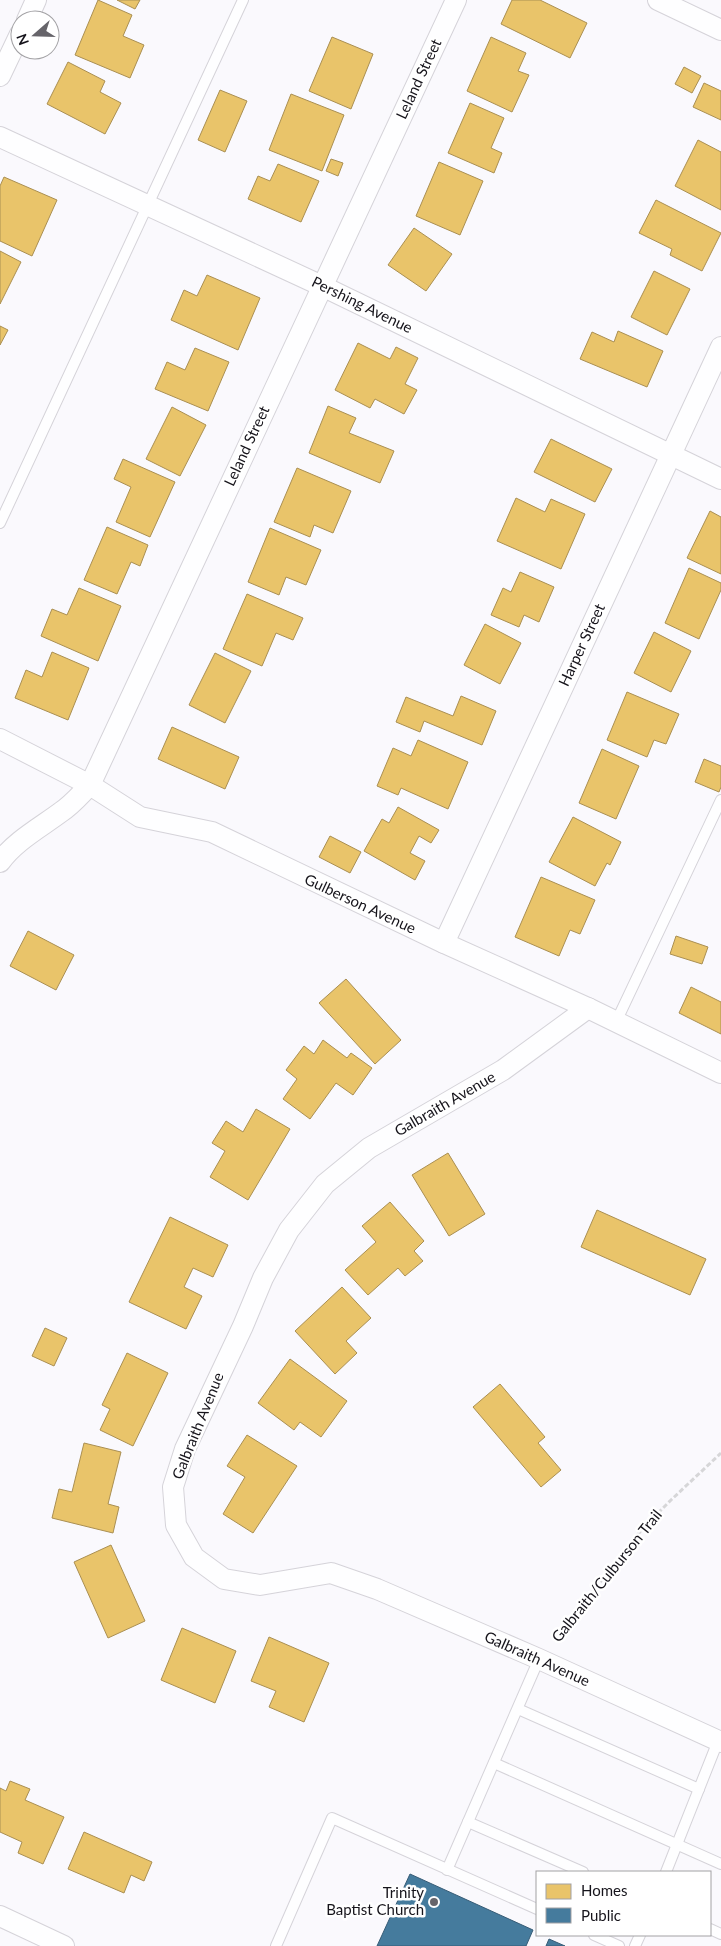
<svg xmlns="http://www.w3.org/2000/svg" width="721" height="1946" viewBox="0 0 721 1946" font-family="Lato,sans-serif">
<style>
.homes{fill:#e9c46a;stroke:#aa8f52}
.public{fill:#457b9d;stroke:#375c76}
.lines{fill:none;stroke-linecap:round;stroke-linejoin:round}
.lane-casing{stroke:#d5d3d9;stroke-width:12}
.street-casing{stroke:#d5d3d9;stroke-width:22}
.path{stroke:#d6d6d8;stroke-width:3;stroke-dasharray:5 2.5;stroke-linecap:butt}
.lane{stroke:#fefeff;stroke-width:10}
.street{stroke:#fefeff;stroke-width:20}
.poi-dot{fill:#66646a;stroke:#fff;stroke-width:2}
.labels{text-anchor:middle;stroke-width:5;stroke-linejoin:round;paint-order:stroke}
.street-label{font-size:15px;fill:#16141b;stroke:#fff}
.poi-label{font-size:15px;fill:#16141b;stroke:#fff;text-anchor:end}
</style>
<rect width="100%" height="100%" fill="#faf9fd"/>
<g class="homes">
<path d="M98 0 132 15 123 36 144 45 130 78 75 55Z"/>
<path d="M117 0H140L135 9Z"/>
<path d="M512 0H540L587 23 570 58 501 24Z"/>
<path d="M332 37 373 54 351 109 309 91Z"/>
<path d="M491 37 526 53 518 71 529 75 512 112 467 91Z"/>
<path d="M68 62 105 81 100 92 121 103 105 134 47 104Z"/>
<path d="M684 67 701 76 692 93 675 84Z"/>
<path d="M704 83 721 91V120L693 107Z"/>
<path d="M220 90 247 101 225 152 198 140Z"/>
<path d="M291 94 344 115 322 171 269 150Z"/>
<path d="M470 103 504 118 491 148 502 153 494 173 448 153Z"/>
<path d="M698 140 721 152V210L675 186Z"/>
<path d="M331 159 343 163 338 176 326 171Z"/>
<path d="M439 162 483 181 460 235 416 216Z"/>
<path d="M278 164 319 181 301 222 248 199 258 176 270 181Z"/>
<path d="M4 177 57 200 32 256 0 241V186Z"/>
<path d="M656 200 721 233 702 271 670 255 672 249 639 233Z"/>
<path d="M414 228 452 254 426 291 388 265Z"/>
<path d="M0 251 21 262 0 304Z"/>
<path d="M654 271 690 289 667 335 631 317Z"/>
<path d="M207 275 260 298 238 350 171 320 184 290 197 296Z"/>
<path d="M0 326 8 330 0 345Z"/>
<path d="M618 331 663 351 647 387 580 359 592 332 614 342Z"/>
<path d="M358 343 390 359 396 347 418 358 405 384 417 390 404 414 375 399 370 408 335 390Z"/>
<path d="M195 348 229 362 208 411 155 389 167 362 185 370Z"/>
<path d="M328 406 356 418 349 433 394 451 380 483 309 453Z"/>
<path d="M172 407 206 425 180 476 146 459Z"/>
<path d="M551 439 612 469 595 502 534 472Z"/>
<path d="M123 459 175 482 150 537 116 522 131 487 114 479Z"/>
<path d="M297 468 351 491 333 533 314 525 310 537 274 522Z"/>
<path d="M516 498 545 512 551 499 585 514 561 569 497 541Z"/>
<path d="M710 511 721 517V574L687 558Z"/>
<path d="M107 527 148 545 140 566 131 562 117 594 84 580Z"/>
<path d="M270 528 321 550 306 585 286 577 279 595 248 582Z"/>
<path d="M689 568 721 583V590L699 639 665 623Z"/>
<path d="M520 572 554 587 539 622 524 615 519 627 491 615 503 588 511 592Z"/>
<path d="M79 588 121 606 98 661 41 636 52 609 67 615Z"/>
<path d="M247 594 303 618 293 640 276 633 262 666 223 649Z"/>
<path d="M485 624 521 643 500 684 464 665Z"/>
<path d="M654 632 691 651 671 692 634 673Z"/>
<path d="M52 652 89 668 68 720 15 698 26 670 42 677Z"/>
<path d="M215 653 251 671 225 723 189 705Z"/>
<path d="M627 692 679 714 666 744 654 740 647 757 607 740Z"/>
<path d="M461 696 496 711 482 745 424 721 420 732 396 722 406 697 453 716Z"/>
<path d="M172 727 239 757 225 789 158 759Z"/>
<path d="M418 740 468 762 448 809 401 788 398 795 377 786 393 748 411 756Z"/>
<path d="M602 749 639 766 616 819 579 803Z"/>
<path d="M704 759 721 766V787L719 792 695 782Z"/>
<path d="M398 807 439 830 431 843 419 836 410 853 425 861 415 880 364 851 382 819 389 823Z"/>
<path d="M573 817 621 842 610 865 607 863 595 886 549 862Z"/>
<path d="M330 836 361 852 350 873 319 857Z"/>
<path d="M541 877 595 900 580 934 570 930 559 956 515 937Z"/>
<path d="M28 931 74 955 56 990 10 966Z"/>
<path d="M676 936 708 947 702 964 670 954Z"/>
<path d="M346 979 401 1040 375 1064 319 1003Z"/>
<path d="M691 987 721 1002V1034L679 1013Z"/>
<path d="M323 1040 347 1058 351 1053 372 1068 353 1095 336 1083 310 1119 283 1099 297 1079 286 1070 304 1046 314 1054Z"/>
<path d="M256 1109 290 1129 248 1200 210 1177 225 1151 212 1143 226 1121 243 1132Z"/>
<path d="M448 1153 485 1214 449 1236 412 1175Z"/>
<path d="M390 1202 424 1241 414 1251 423 1261 405 1276 398 1268 368 1295 345 1270 376 1242 362 1226Z"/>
<path d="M597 1210 706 1259 690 1295 581 1247Z"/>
<path d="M170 1217 228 1245 213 1277 193 1268 184 1287 202 1296 186 1329 129 1302Z"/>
<path d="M342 1287 371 1318 346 1341 357 1353 335 1374 295 1331Z"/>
<path d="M45 1328 67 1338 54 1366 32 1356Z"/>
<path d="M127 1353 168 1373 133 1446 100 1430 110 1409 102 1405Z"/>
<path d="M290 1359 347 1401 321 1437 300 1422 294 1430 258 1403Z"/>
<path d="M500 1384 545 1437 538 1443 561 1470 541 1487 473 1407Z"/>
<path d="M247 1435 297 1466 253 1533 223 1514 245 1477 227 1466Z"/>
<path d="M84 1443 121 1452 108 1504 119 1507 113 1533 52 1518 59 1489 72 1492Z"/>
<path d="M111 1545 145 1621 108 1638 74 1562Z"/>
<path d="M182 1628 236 1651 215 1703 161 1680Z"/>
<path d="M269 1637 329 1663 304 1722 269 1707 276 1691 251 1681Z"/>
<path d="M10 1781 30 1789 25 1800 64 1817 43 1864 18 1853 22 1842 0 1832V1788L6 1791Z"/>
<path d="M84 1832 152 1862 144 1881 131 1875 124 1893 68 1869Z"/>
</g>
<g class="public">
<path d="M410 1874 533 1930 526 1946H377Z"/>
<path d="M549 1939 565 1946H546Z"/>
</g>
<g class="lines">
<defs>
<g id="lane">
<path d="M0 523 243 0"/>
<path d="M616 1022 721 800"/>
<path d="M518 1709 699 1789"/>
<path d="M494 1763 721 1864"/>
<path d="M468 1822 583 1872"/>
<path d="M447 1870 539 1659"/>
<path d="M666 1872 718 1741"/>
<path d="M710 1929 721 1934"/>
<path d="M594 1935 619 1946"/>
<path d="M276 1946 332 1818 537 1909"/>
<path d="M635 1946 640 1935"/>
</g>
<g id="street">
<path d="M658 0 721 30"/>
<path d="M27 20 36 0"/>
<path d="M0 76 20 34"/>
<path d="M0 137 322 286 721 479"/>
<path d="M0 739 90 785 140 817 212 832 444 943 588 1008 721 1073"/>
<path d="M0 862C15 841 41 827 61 812 72 805 81 794 90 785L456 0"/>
<path d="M444 943 721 347"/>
<path d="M588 1008 503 1070 369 1148 325 1184 289 1230 263 1278 243 1326 185 1449 173 1487 176 1525 194 1557 224 1579 260 1585 331 1573 377 1589 539 1659 721 1742"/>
<path d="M0 1916 64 1946"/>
</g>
</defs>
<use href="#lane" class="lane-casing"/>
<use href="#street" class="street-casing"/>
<path class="path" d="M554 1641 643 1528 671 1500 721 1453"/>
<use href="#lane" class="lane"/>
<use href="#street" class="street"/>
</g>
<circle class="poi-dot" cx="434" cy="1902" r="5"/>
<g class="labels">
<g class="street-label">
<text transform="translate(419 79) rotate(-65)" y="5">Leland Street</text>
<text transform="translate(362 305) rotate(26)" y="5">Pershing Avenue</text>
<text transform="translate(247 446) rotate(-65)" y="5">Leland Street</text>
<text transform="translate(582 645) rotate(-65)" y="5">Harper Street</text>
<text transform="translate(360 904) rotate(25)" y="5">Gulberson Avenue</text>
<text transform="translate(445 1104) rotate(-30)" y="5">Galbraith Avenue</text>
<text transform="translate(198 1426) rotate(-68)" y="5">Galbraith Avenue</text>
<text transform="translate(607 1576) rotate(-51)" y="5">Galbraith/Culburson Trail</text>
<text transform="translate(537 1659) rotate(24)" y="5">Galbraith Avenue</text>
</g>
<g class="poi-label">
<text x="424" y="1898">Trinity<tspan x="424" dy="17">Baptist Church</tspan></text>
</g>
</g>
<rect x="536" y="1871" width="175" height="65" fill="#ffffff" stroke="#a2a1a4"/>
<rect x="546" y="1884" width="25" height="15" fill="#e9c46a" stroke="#a2a1a4"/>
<text x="581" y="1896" font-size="15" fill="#16141b">Homes</text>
<rect x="546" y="1908" width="25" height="15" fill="#457b9d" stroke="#a2a1a4"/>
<text x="581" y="1921" font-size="15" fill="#16141b">Public</text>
<g transform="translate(35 35) rotate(250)"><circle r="24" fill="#ffffff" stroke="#a2a1a4"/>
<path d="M0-4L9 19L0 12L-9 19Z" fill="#66646a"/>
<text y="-8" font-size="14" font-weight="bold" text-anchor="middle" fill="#16141b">N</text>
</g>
</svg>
